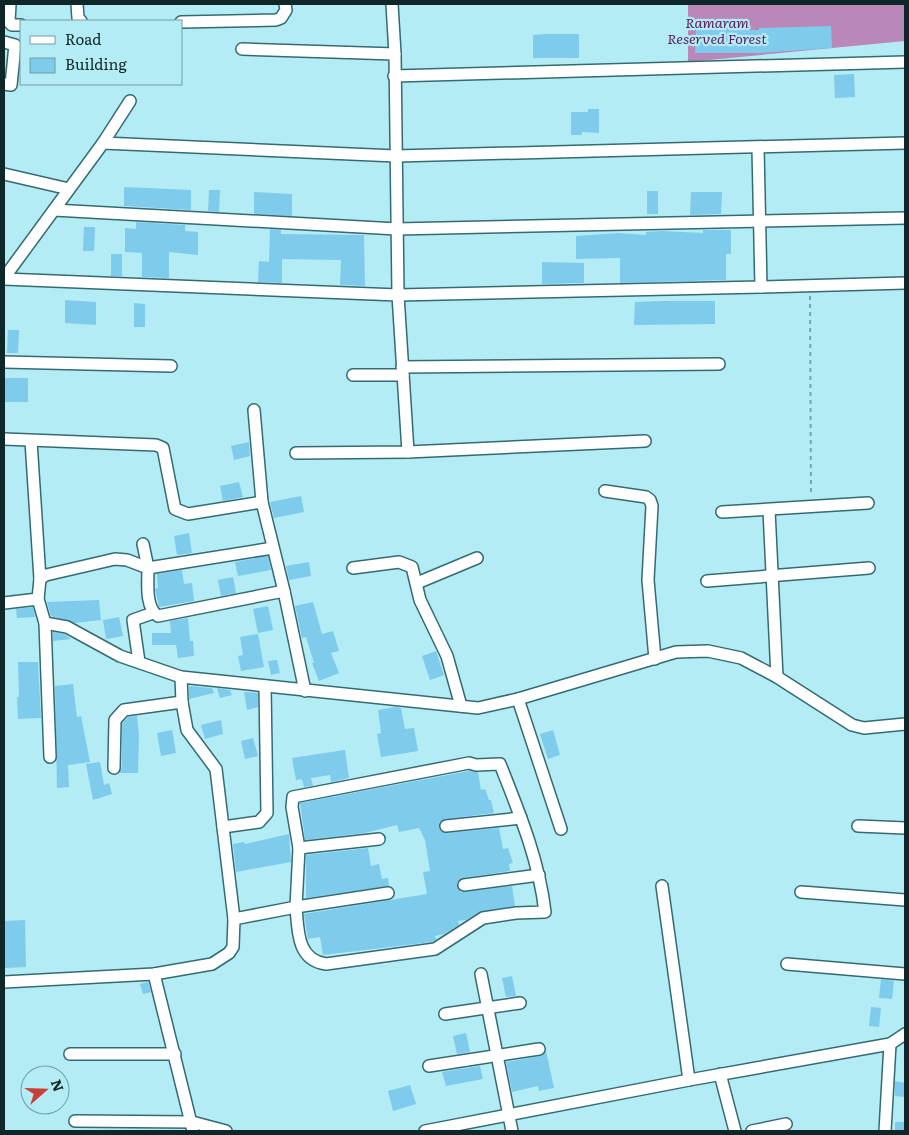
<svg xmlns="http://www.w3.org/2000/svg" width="909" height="1135" viewBox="0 0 909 1135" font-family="Literata,serif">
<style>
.forest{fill:#b988b9}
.building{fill:#7ecbec}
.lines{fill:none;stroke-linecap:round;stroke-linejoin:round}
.minor-casing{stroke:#336b72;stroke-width:14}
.path{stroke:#78a4aa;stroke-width:2;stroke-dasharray:4 4;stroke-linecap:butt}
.minor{stroke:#fff;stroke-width:11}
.labels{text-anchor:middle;stroke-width:4.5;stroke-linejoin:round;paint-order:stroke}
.park-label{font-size:14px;font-style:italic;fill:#5b205d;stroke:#b3ecf4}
</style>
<rect width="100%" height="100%" fill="#b3ecf4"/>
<path class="forest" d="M688 4H905V41L688 62Z"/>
<g class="building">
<path d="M831 26 832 48 760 53H695L696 29 759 30V28Z"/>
<path d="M546 34H579V58H533V35Z"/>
<path d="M854 74 855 97 835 98 834 75Z"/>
<path d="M588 109H599V133L582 132V135H571V112H588Z"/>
<path d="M124 187 191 190V210L124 206Z"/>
<path d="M209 190H220L219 212 208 211Z"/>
<rect x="647" y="191" width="11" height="23"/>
<path d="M254 192 292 194V216L254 214Z"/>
<path d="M691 192H722L721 214 690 215Z"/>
<path d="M136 222 185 225V231L198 232V255L169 252V278L142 277V253L125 252V228L136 229Z"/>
<path d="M84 227H95L94 251H83Z"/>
<path d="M270 229 281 230V234L364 235 365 286 340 285 341 260 282 259V283L258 282 259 261 269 262Z"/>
<path d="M703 230H731V254H726V280L620 283V258L576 259V236L618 233 646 235V232L662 231 703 233Z"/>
<rect x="111" y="254" width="11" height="22"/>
<path d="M542 262 584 263V283L542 284Z"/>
<path d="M65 300 96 302V325L65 323Z"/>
<path d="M662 301H715V324L634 325 635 302Z"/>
<path d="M134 303 145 304V327H134Z"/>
<path d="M8 330H19L18 353H7Z"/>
<rect x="4" y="378" width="24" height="24"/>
<path d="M249 442 250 456 234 460 231 446Z"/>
<path d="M239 482 243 497 223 501 220 486Z"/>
<path d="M301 496 304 512 274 518 270 502Z"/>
<path d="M189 533 192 553 177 555 174 536Z"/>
<path d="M268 556 271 570 238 576 235 562Z"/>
<path d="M309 562 311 576 289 580 286 566Z"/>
<path d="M182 570 184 584 192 583 194 601 159 607 156 593 155 589 158 588 157 574Z"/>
<path d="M233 577 236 593 221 596 218 580Z"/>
<path d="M99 600 101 620 74 623 51 616 47 602Z"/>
<path d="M313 602 322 634 333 631 339 651 331 653 339 673 319 681 312 663H314L306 637 302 638 295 606Z"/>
<path d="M268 606 273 630 258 633 253 609Z"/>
<path d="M33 607 35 617 17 618 16 609Z"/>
<path d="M119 617 123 636 106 639 103 620Z"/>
<path d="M188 618 190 641H193L194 656 178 658 176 645H152V633H171L170 621Z"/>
<path d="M53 632 64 634 71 639 53 641Z"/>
<path d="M258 634 264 667 241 671 238 656 243 655 240 637Z"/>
<path d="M436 651 444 675 430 680 422 656Z"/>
<path d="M277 660 280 673 271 675 268 661Z"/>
<path d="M18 662H38L41 718 18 719 17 697H19Z"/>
<path d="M73 684 77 717 81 716 90 762 68 765 69 787 57 788 55 686Z"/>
<path d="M189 686 212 688 214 693 189 699Z"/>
<path d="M217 688 230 690 232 695 220 698Z"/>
<path d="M244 692 258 693V707L247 710Z"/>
<path d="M396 707 401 708 405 729 414 728 418 751 381 757 377 734 381 733 378 710Z"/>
<path d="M137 716 139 735 138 773H119L122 768V723L128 717Z"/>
<path d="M221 720 223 734 205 739 201 725Z"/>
<path d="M172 730 176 753 161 756 157 733Z"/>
<path d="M553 730 560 755 548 759 540 734Z"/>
<path d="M253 738 258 756 245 759 241 741Z"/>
<path d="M345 750 349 778 331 782 330 775 311 778 313 786 304 787 302 779 296 780 292 758Z"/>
<path d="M100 762 104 785 109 783 112 794 93 800 86 764Z"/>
<path d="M469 771 478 772 481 790 485 789 489 800H491L494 813 445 819 439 823 440 830 447 833 499 828 503 849 508 848 513 863 509 864 510 871 463 878 457 882V886L461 892H465L512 886 515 906 479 912 466 920 458 921 459 925 444 934 435 936 436 940 432 942 323 955 320 937 308 939 304 914 427 894 423 872 430 871 425 840 419 828 399 832 397 825 365 833 305 840 300 803Z"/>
<path d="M289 834 291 862 236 872 233 844 244 842 245 844Z"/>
<path d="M368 848 371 866 379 864 382 879 388 878 389 886 306 898V855Z"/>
<path d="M25 920 26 967 5 968 4 921Z"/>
<path d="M512 976 516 996 506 997 502 978Z"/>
<path d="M881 979 894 981 892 999 879 998Z"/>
<path d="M148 982 151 992 143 994 140 984Z"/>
<path d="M871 1007 881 1008 879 1027 869 1026Z"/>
<path d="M466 1033 470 1052 457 1054 453 1036Z"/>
<path d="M546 1051 554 1088 539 1091 538 1086 512 1092 506 1062 540 1056Z"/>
<path d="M480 1066 483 1079 446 1086 442 1072Z"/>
<path d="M895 1081 905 1083V1097L895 1096Z"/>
<path d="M410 1085 416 1104 393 1111 388 1091Z"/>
<rect x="895" y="1122" width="10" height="9"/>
</g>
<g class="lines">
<defs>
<g id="minor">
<path d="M10 4 9 22 12 25H21"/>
<path d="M77 4 78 18 81 21"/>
<path d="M181 22 276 20 281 18 286 10 285 4"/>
<path d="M4 42 15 45 11 85 4 84"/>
<path d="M242 49 395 54 392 4"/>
<path d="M395 54 398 295 408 452"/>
<path d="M394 76 905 62"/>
<path d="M103 143 130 101"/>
<path d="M4 174 69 189"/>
<path d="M54 210 397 229 905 218"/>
<path d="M4 278 103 143 396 156 905 143"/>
<path d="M4 279 398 295 761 287 758 148"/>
<path d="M761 287 905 283"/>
<path d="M4 362 171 366"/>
<path d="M402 367 719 364"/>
<path d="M353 375H403"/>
<path d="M254 410 262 502 284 591 305 691"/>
<path d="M4 439 156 445 163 448 175 509 188 514 262 502"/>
<path d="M296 453 408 452 645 441"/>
<path d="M605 491 646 497 650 500 652 506 648 580 655 659"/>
<path d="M769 510 777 677"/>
<path d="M722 512 868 503"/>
<path d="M143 544 148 568 273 548"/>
<path d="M353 568 399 562 412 567 420 600 447 656 461 706"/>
<path d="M40 579 46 575 115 559 127 560 148 568C148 582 145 608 158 616L284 591"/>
<path d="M707 581 869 568"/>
<path d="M417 583 477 558"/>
<path d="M38 599 45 623 50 757"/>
<path d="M4 603 38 599 40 579 31 441"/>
<path d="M45 623 67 627 120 656 181 677 478 708 518 699 676 652 708 651 741 658 777 677 852 725 864 728 905 724"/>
<path d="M139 662 133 620 153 613"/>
<path d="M518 699 561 829"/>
<path d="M114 768 115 720 124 710 182 702"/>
<path d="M446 826 521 818"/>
<path d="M858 826 905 828"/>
<path d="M223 827 259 822 267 813 265 686"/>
<path d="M299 848 379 839"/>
<path d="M464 885 539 875"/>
<path d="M662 886 689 1080"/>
<path d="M801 892 905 900"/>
<path d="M234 919 296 907C298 931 297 960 326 964L435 949 483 918 516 913 545 912C539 860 519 812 500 764L476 765 469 763 293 797 292 807 299 848 296 907 388 893"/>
<path d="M787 964 905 974"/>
<path d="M154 974 193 1131"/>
<path d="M481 974 512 1131"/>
<path d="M4 982 154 974 212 964 229 953 233 947 234 919 216 769 187 730 182 702 181 677"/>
<path d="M445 1014 520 1003"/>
<path d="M70 1054H175"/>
<path d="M429 1066 539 1049"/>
<path d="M720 1074 735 1131"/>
<path d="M75 1121 192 1122 226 1131"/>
<path d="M425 1131 689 1080 890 1044 905 1034"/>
<path d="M752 1131 786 1124"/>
<path d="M885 1131 890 1044"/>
</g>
</defs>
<use href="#minor" class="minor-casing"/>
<path class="path" d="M810 296 811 496"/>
<use href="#minor" class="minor"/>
</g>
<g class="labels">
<g class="park-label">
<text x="717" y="28">Ramaram<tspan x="717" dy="16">Reserved Forest</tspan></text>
</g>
</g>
<rect width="909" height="1135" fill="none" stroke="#10272a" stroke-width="10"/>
<rect x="20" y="20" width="162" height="65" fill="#b3ecf4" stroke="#729da3"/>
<rect x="30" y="36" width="25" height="8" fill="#ffffff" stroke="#729da3"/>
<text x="65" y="45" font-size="15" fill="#10272a">Road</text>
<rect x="30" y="58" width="25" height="15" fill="#7ecbec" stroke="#729da3"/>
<text x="65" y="70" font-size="15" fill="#10272a">Building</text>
<g transform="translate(45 1090) rotate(70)"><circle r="24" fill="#b3ecf4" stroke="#729da3"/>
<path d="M0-4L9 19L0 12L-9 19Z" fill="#cc3e38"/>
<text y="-8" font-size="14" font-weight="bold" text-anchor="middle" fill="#10272a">N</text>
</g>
</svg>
